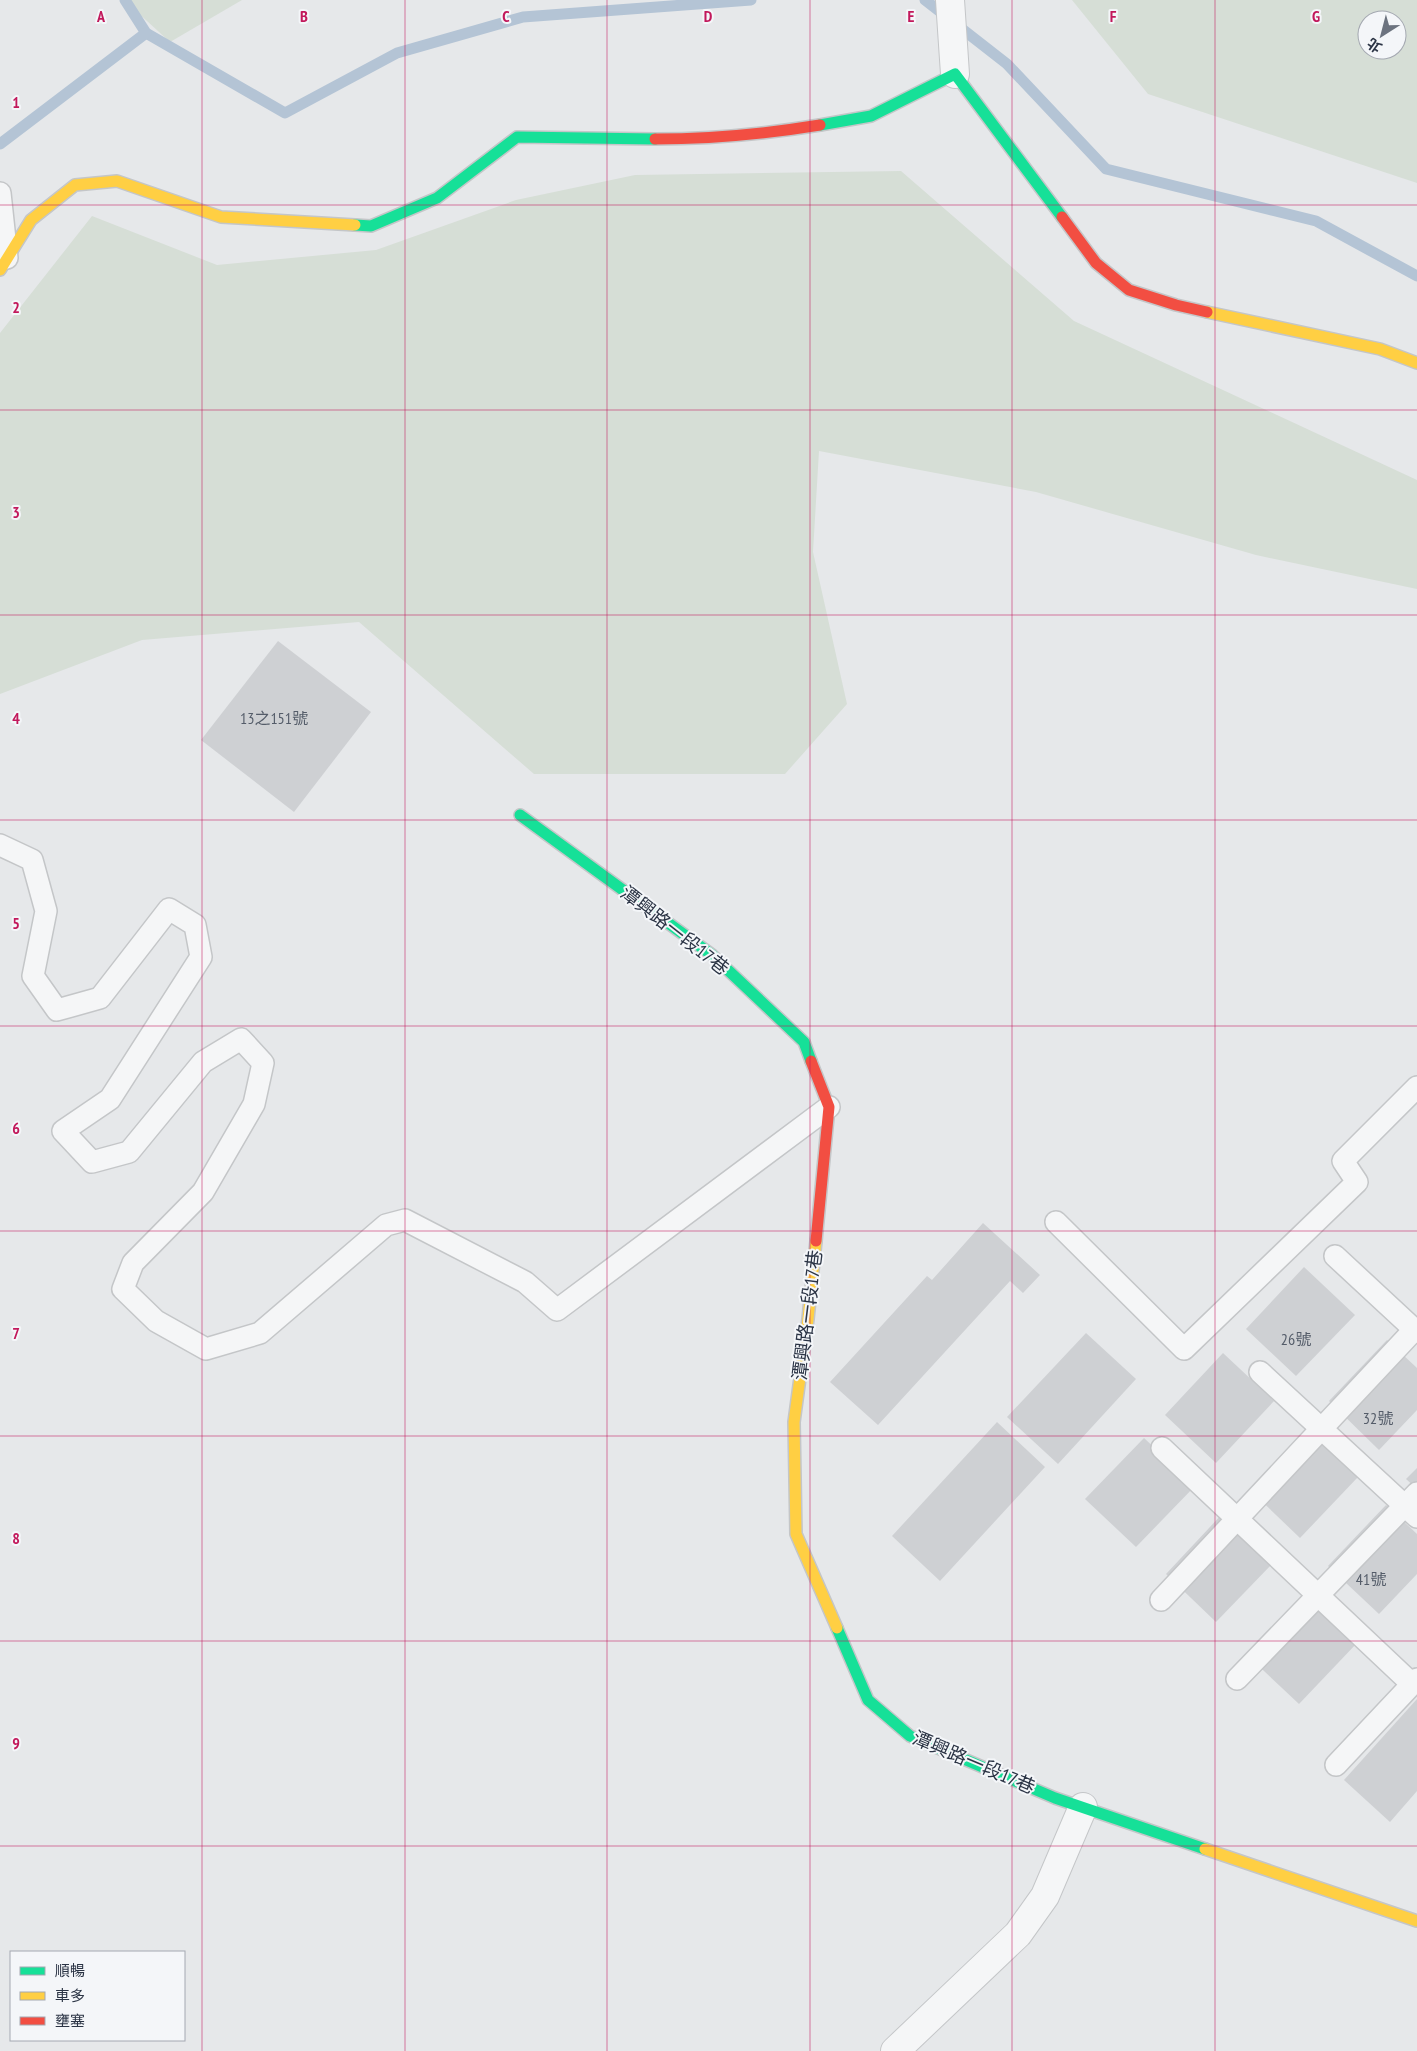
<svg xmlns="http://www.w3.org/2000/svg" width="1417" height="2051" viewBox="0 0 1417 2051" font-family="'PT Sans Narrow','Noto Sans TC',sans-serif">
<style>
.green{fill:#d6ded6;fill-rule:evenodd}
.lines{fill:none;stroke-linecap:round;stroke-linejoin:round}
.stream{stroke:#b4c4d5;stroke-width:11}
.building{fill:#ced0d3}
.lane-casing{stroke:#c4c6c8;stroke-width:24}
.street-casing{stroke:#c4c6c8;stroke-width:30}
.fast-casing{stroke:#c4c6c8;stroke-width:14}
.slow-casing{stroke:#c4c6c8;stroke-width:14}
.jam-casing{stroke:#c4c6c8;stroke-width:14}
.lane{stroke:#f5f6f7;stroke-width:21}
.street{stroke:#f5f6f7;stroke-width:28}
.fast{stroke:#16e098;stroke-width:11}
.slow{stroke:#ffcf43;stroke-width:11}
.jam{stroke:#f24e42;stroke-width:11}
.grid{fill:none;stroke:#c2185b;stroke-width:1;stroke-opacity:0.55}
.labels{text-anchor:middle;stroke-width:4;stroke-linejoin:round;paint-order:stroke}
.number-label{font-size:16px;fill:#545c69}
.street-label{font-size:19px;fill:#2b3445;stroke:#f4f6f9}
.grid-label{font-size:16px;text-anchor:middle;font-weight:bold;fill:#c2185b;stroke:#f4f6f9;stroke-width:4;stroke-linejoin:round;paint-order:stroke}
</style>
<rect width="100%" height="100%" fill="#e6e8ea"/>
<g class="green">
<path d="M124 0H242L170 42Z"/>
<path d="M1072 0H1417V183L1148 94ZM1367 20H1397V50H1367Z"/>
<path d="M901 171 1074 321 1417 480V589L1256 555 1036 492 819 451 813 552 847 704 785 774H534L359 622 142 640 0 694V333L92 216 217 265 376 250 516 200 635 175Z"/>
</g>
<g class="lines">
<g class="stream">
<path d="M125 0 146 33 285 113 397 53 523 17 751 0"/>
<path d="M925 0 1007 64 1106 169 1316 221 1417 276"/>
<path d="M0 144 146 33"/>
</g>
</g>
<g class="building">
<path d="M278 641 371 712 294 812 201 740Z"/>
<path d="M983 1223 1040 1275 1023 1293 1010 1281 878 1425 830 1382 927 1276 932 1280Z"/>
<path d="M1304 1267 1355 1315 1296 1376 1246 1329Z"/>
<path d="M1086 1333 1136 1379 1058 1464 1007 1417Z"/>
<path d="M1387 1340 1417 1368V1410L1379 1450 1329 1401Z"/>
<path d="M1223 1353 1274 1401 1216 1463 1165 1415Z"/>
<path d="M997 1422 1045 1467 940 1581 892 1536Z"/>
<path d="M1308 1428 1358 1477 1300 1538 1250 1490Z"/>
<path d="M1144 1438 1195 1486 1136 1547 1085 1499Z"/>
<path d="M1417 1468V1489L1406 1479Z"/>
<path d="M1386 1505 1417 1534V1574L1379 1614 1328 1566Z"/>
<path d="M1224 1512 1275 1561 1216 1622 1166 1574Z"/>
<path d="M1306 1594 1357 1643 1299 1704 1248 1656Z"/>
<path d="M1417 1699V1791L1390 1822 1344 1780Z"/>
</g>
<g class="lines">
<defs>
<g id="lane">
<path d="M0 193 7 258"/>
<path d="M0 845 32 860 46 911 33 976 57 1010 100 998 169 909 195 925 201 957 110 1099 63 1131 92 1162 129 1152 203 1062 241 1039 263 1063 254 1104 203 1192 133 1263 123 1289 156 1321 206 1349 260 1333 386 1225 405 1220 525 1282 557 1310 829 1107"/>
<path d="M1056 1222 1184 1349 1357 1182 1343 1161 1417 1087"/>
<path d="M1335 1256 1417 1332"/>
<path d="M1260 1372 1417 1517"/>
<path d="M1162 1448 1412 1684"/>
<path d="M1161 1600 1414 1330"/>
<path d="M1237 1679 1417 1493"/>
<path d="M1336 1765 1417 1679"/>
</g>
<g id="street">
<path d="M950 0 955 74"/>
<path d="M895 2051 1018 1934 1045 1896 1083 1807"/>
</g>
<g id="fast">
<path d="M820 125 871 116 955 74 1062 217"/>
<path d="M355 225 371 226 437 198 517 137 655 139"/>
<path d="M520 815 712 955 804 1042 811 1061"/>
<path d="M837 1628 868 1700 910 1736 1055 1798 1205 1849"/>
</g>
<g id="slow">
<path d="M0 270 31 220 75 185 117 181 221 217 355 225"/>
<path d="M1207 312 1380 349 1417 363"/>
<path d="M816 1241 808 1319 794 1422 796 1534 837 1628"/>
<path d="M1205 1849 1417 1921"/>
</g>
<g id="jam">
<path d="M655 139C710 139 765 134 820 125"/>
<path d="M1062 217 1096 263 1129 290 1176 305 1207 312"/>
<path d="M811 1061 829 1107 816 1241"/>
</g>
</defs>
<use href="#lane" class="lane-casing"/>
<use href="#street" class="street-casing"/>
<use href="#fast" class="fast-casing"/>
<use href="#slow" class="slow-casing"/>
<use href="#jam" class="jam-casing"/>
<use href="#lane" class="lane"/>
<use href="#street" class="street"/>
<use href="#fast" class="fast"/>
<use href="#slow" class="slow"/>
<use href="#jam" class="jam"/>
</g>
<path class="grid" d="M202 0V2051M405 0V2051M607 0V2051M810 0V2051M1012 0V2051M1215 0V2051M0 205H1417M0 410H1417M0 615H1417M0 820H1417M0 1026H1417M0 1231H1417M0 1436H1417M0 1641H1417M0 1846H1417"/>
<g class="labels">
<g class="number-label">
<text x="274" y="724">13之151號</text>
<text x="1296" y="1345">26號</text>
<text x="1378" y="1424">32號</text>
<text x="1371" y="1585">41號</text>
</g>
<g class="street-label">
<text transform="translate(675 930) rotate(38)" y="7">潭興路一段17巷</text>
<text transform="translate(807 1315) rotate(-83)" y="7">潭興路一段17巷</text>
<text transform="translate(974 1762) rotate(23)" y="7">潭興路一段17巷</text>
</g>
</g>
<g class="grid-label">
<text x="101" y="22">A</text>
<text x="304" y="22">B</text>
<text x="506" y="22">C</text>
<text x="708" y="22">D</text>
<text x="911" y="22">E</text>
<text x="1113" y="22">F</text>
<text x="1316" y="22">G</text>
<text x="16" y="108">1</text>
<text x="16" y="313">2</text>
<text x="16" y="518">3</text>
<text x="16" y="724">4</text>
<text x="16" y="929">5</text>
<text x="16" y="1134">6</text>
<text x="16" y="1339">7</text>
<text x="16" y="1544">8</text>
<text x="16" y="1749">9</text>
</g>
<rect x="10" y="1951" width="175" height="90" fill="#f4f6f9" stroke="#a4a8b1"/>
<rect x="20" y="1967" width="25" height="8" fill="#16e098" stroke="#a4a8b1"/>
<text x="55" y="1976" font-size="15" fill="#2b3445">順暢</text>
<rect x="20" y="1992" width="25" height="8" fill="#ffcf43" stroke="#a4a8b1"/>
<text x="55" y="2001" font-size="15" fill="#2b3445">車多</text>
<rect x="20" y="2017" width="25" height="8" fill="#f24e42" stroke="#a4a8b1"/>
<text x="55" y="2026" font-size="15" fill="#2b3445">壅塞</text>
<g transform="translate(1382 35) rotate(216)"><circle r="24" fill="#f4f6f9" stroke="#a4a8b1"/>
<path d="M0-4L9 19L0 12L-9 19Z" fill="#6c737f"/>
<text y="-8" font-size="14" font-weight="bold" text-anchor="middle" fill="#2b3445">北</text>
</g>
</svg>
